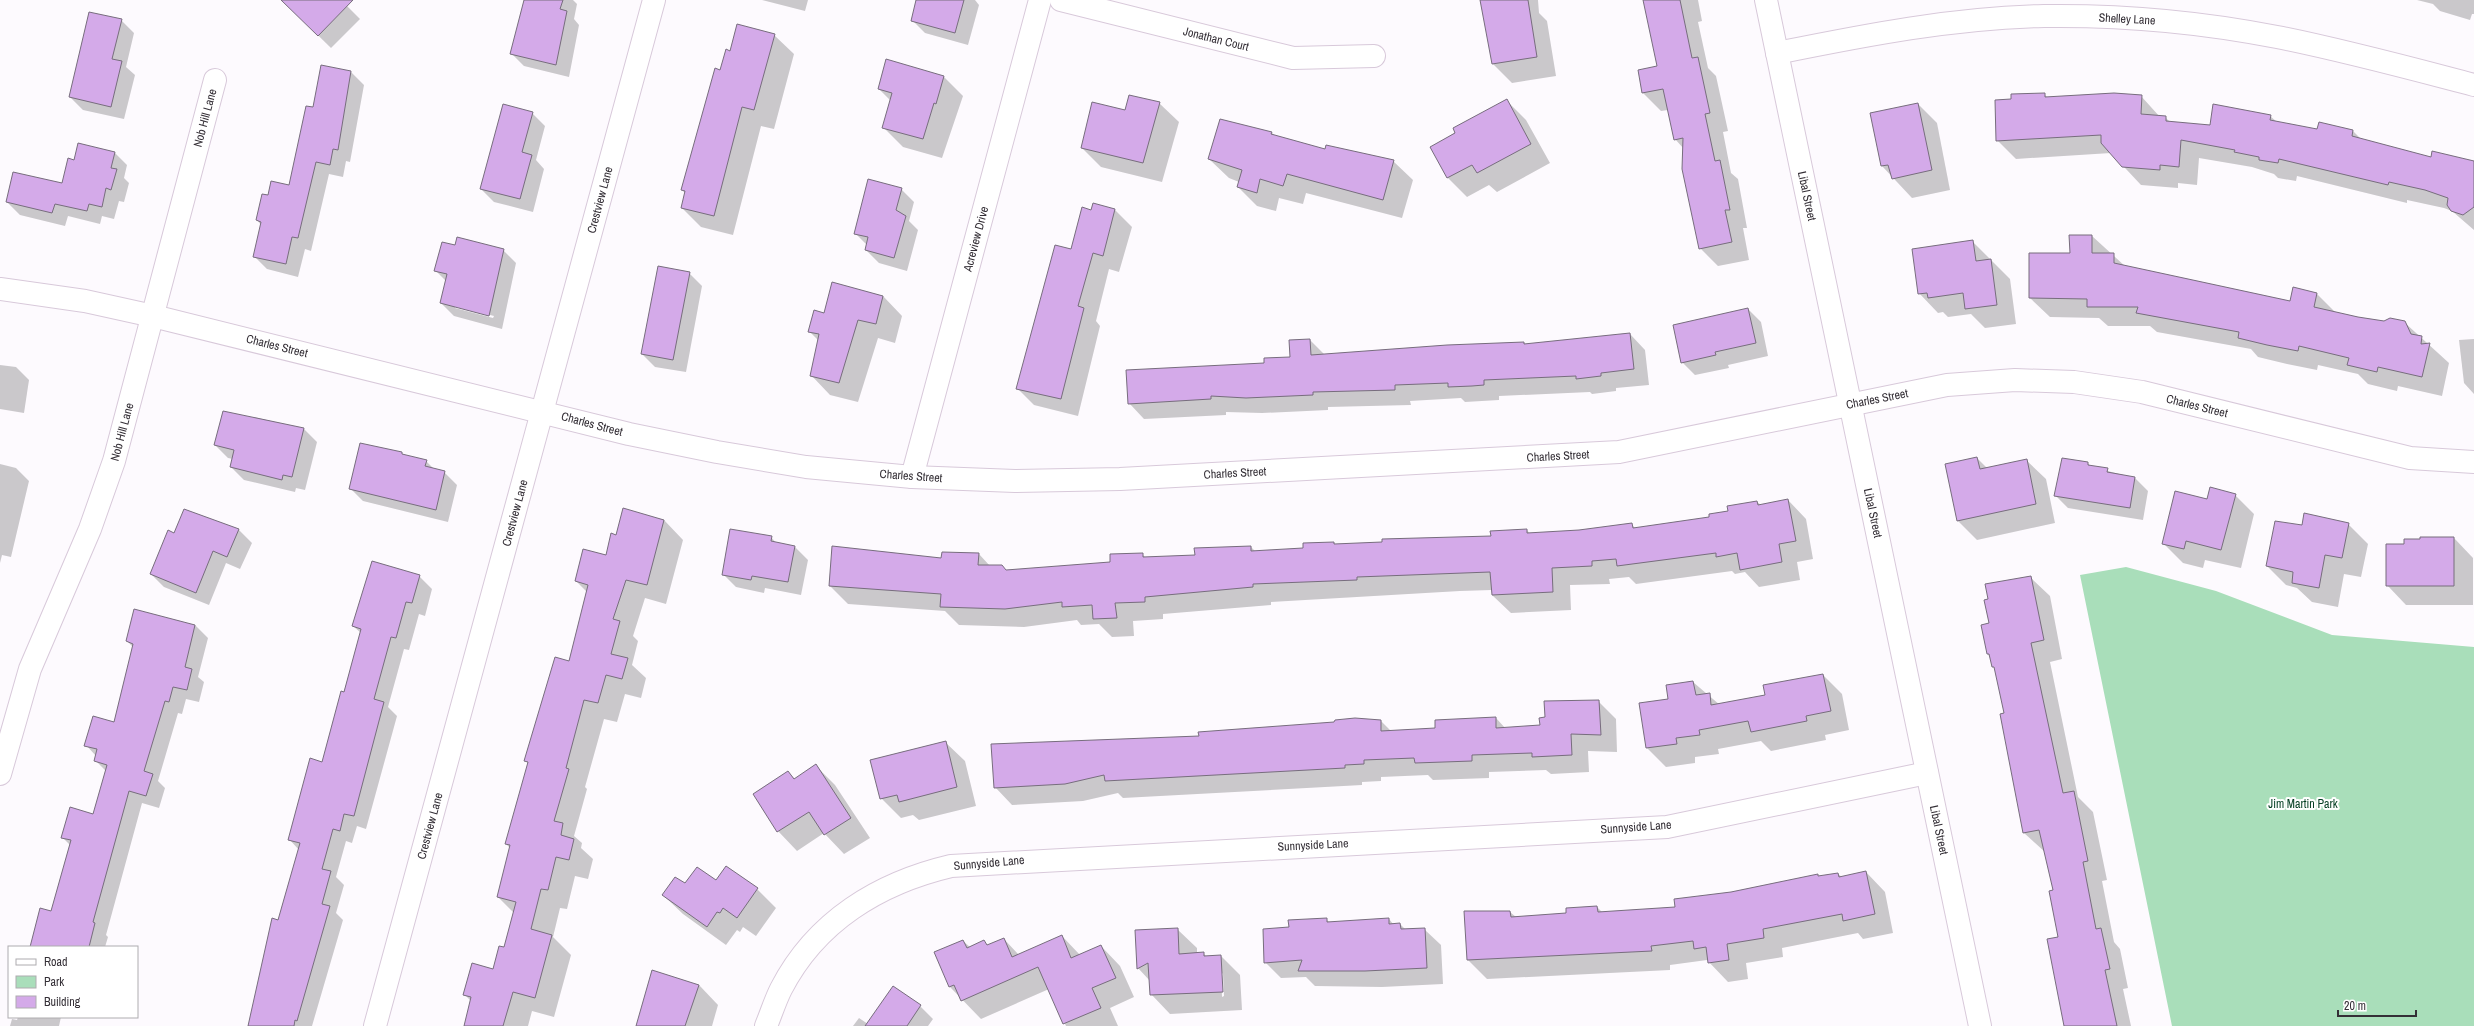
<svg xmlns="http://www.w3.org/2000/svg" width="2474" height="1026" viewBox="0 0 2474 1026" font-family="'Archivo Narrow',sans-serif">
  <rect width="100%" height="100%" fill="#fdfafe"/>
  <path fill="#a9deba" d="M2126,567l90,24 116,44 142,12v379h-302l-92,-451z"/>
  <g fill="#0003" fill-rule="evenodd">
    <path d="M282,0h59l19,19 -29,29z"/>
    <path d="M525,0h48l4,4 -3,15 5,6 -10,52 -45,-11 -13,-13z"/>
    <path d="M762,0h46l-3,11z"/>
    <path d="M917,0h58l4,5 -11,40 -43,-12 -13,-13z"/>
    <path d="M1488,0h50l1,13 8,8 9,55 -44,7 -19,-19z"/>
    <path d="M1644,0h54l4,21 -4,1 10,46 8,8 12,55 -5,1 8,41 7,6 9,49h-4l6,32 -31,6 -18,-18 -16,-99 -9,-10 -7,-29 -7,1 -18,-18 -4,-22 19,-4z"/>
    <path d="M2417,0h57v14h-2l-2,6 -30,-9 -7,-7z"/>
    <path d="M121,20l13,13 -8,34 9,8 -11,44 -41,-9 -13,-13z"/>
    <path d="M774,35l20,19 -20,75 -13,-3 -28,109 -32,-8 -19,-19 4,-14 -4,-4 39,-119z"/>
    <path d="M351,72l13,13 -14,77 -4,-1 -3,16 -14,-3 -18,77 -6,-2 -7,28 -31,-8 -13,-13 7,-31 -4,-5 11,-24 22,-10 24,-78z"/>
    <path d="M944,77l19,19 -21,62 -39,-11 -19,-19 7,-27 -12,-12z"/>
    <path d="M2044,94l4,4 93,-2 19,21h5l6,6 40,3 59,-10 7,6 41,8 35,1 9,9 70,18 42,7v65l-22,-19 -8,-3 -37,-8v3l-110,-27 -1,5 -18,-3 -4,-4 -22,-7 -53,-9 -2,27 -19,-2v5l-37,-3 -30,-32 -95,6 -19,-19 15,-40z"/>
    <path d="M1506,100l20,20 24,43 -53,29 -8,-7 -22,12 -19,-19 -16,-31z"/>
    <path d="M1159,103l20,19 -17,60 -61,-15 -19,-19 44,-37z"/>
    <path d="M1918,104l19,19 13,67 -38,8 -30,-32z"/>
    <path d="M532,113l13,13 -9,34 8,9 -11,43 -39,-10 -13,-13z"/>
    <path d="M1220,120l52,13 4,4 50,13 67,11 20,19 -11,38 -96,-25 -3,11 -24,-6 -3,13 -19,-5 -19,-19 1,-5 -10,-4 -20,-19z"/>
    <path d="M114,152l13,13 -3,13 5,5 -5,19 -5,-1 -5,18 -12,-3 -2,8 -32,-8 -3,10 -45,-11 -13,-13 56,-17 12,-24z"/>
    <path d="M901,189l13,13 -5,19 9,9 -11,41 -28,-8 -13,-13 1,-5 -12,-12z"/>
    <path d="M1115,210l17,17 -13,45 -10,-3 -13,52 4,5 -22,90 -44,-11 -17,-17 75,-177z"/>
    <path d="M2092,236l34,31 165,35 26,-8 19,19 48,9h20l45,41 -7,33 -44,-10 -1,5 -29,-7 -10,-10 -40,-9 -1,5 -30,-6 -29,-7 -7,-8 -94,-17 -7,-6h-42l-9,-8 -49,-1 -20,-19v-44h41z"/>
    <path d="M1973,242l37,37 6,45 -31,4 -14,-14 -23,3 -5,-5 -5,1 -19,-20z"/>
    <path d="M456,247l47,3 13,13 -14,66 -48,-13 -13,-13 6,-21 -12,-12zM455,306l39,10 -1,2 -38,-10z"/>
    <path d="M689,273l13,13 -16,86 -31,-5 -13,-13z"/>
    <path d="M832,283l51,13 19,20 -7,27 -17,-5 -20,64 -28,-7 -19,-20 8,-34 -10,-10 16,-17z"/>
    <path d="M1748,309l13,13 7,34 -40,9 1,3 -34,7 -13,-13z"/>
    <path d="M1630,334l15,16 4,35 -33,3v3l-24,3 -2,-2 -91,4v4l-34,2 -4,-4 -51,3 1,4 -83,2v3l-66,3 -36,-1v3l-82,4 -15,-16 162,-45 19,-18 15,15 199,-12 2,2z"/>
    <path d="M2474,339v55l-10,-11 -5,-43z"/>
    <path d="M0,365l16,2 13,13 -5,33 -24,-4z"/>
    <path d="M254,417l50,12 13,13 -12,48 -9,-2 -1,4 -51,-12 -13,-13 2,-8 -5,-1 -13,-13z"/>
    <path d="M1977,458l10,10 39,-8 20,19 9,44 -78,17 -19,-19z"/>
    <path d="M426,461l9,9 9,2 13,13 -9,37 -85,-21 -13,-13z"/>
    <path d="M2087,463l5,4 43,11 13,13 -5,29 -75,-12 -13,-13z"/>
    <path d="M0,464l16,4 13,13 -18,76 -9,-2 -2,8z"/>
    <path d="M2235,495l19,19 -13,54 -36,-8 -2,8 -20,-5 -20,-20 44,-43z"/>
    <path d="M1788,500l18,19 7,40 -16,3 3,18 -41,7 -14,-15 -10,2 -3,-3 -96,13 -7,-7 -20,2 1,5 -40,1 1,25 -60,3 -19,-18v-5l-32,1 -189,11v3l-108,9v5l-30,2 1,15 -22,1 -13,-13 -18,1 -4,-5 -53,7 -65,-2 -14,-14 -97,-7 -18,-18 112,-27 37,-5 11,12 16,5 106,-8 30,-9 4,4 50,-2 55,-9 5,5 48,-3 30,-6 2,2 156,-8 35,-7 3,4 49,-3 52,-7 5,5 74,-11 47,-16 4,3z"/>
    <path d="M624,510l40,10 19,20 -17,64 -21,-6 -12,38 5,5 -6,24 14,13 -5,20 -16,-4 -8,28 -13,-3 -19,68 2,2 -13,47 8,7 -1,5 12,11 -5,20 -13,-3 -8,33 -7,-1 -7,29 18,18 -17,62 -22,-6 -4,15h-63l6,-25 -7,-7 29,-24 11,-21 10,-36 -16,-16 12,-49 -4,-4 23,-80 -3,-3 44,-99 17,-70 -11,-11 31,-25 10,-20z"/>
    <path d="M2348,524l20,20 -7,33 -17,-3 -6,33 -26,-5 -15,-14 -11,-3 -19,-19 35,-39z"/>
    <path d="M239,530l13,13 -12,26 -14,-6 -17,42 -45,-18 -13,-13z"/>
    <path d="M771,537l6,7 18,3 13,13 -7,35 -36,-7 -1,5 -28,-6 -13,-13z"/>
    <path d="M2454,538l19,20v47h-67l-19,-20 18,-40z"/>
    <path d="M419,576l13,13 -7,27 -6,-2 -10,36 -5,-1 -16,58 9,9 -31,113 -9,-3 -5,17 -6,-2 -10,36 8,8 -8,28 7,7 -31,106h-63l50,-176 -10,-11 34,-76 38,-130 -8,-7z"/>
    <path d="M2030,577l20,19 12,63 -12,3 28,135 15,15 14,68 -5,1 12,61 6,7 8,39 -5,1 8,37h-66l-11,-135 -9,-39 -21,-19 -23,-119 4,-1 -9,-44 -8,-15 2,-30z"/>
    <path d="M195,625l13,13 -10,39 6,5 -5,20 -13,-3 -4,15 -4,-1 -20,68 7,7 -6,20 -17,-5 -36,132 2,2 -3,10h-74l21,-35 18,-67 -8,-8 32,-22 12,-44 -11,-11 1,-4 -10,-11 28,-22 19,-76 -6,-6z"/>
    <path d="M1823,675l19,19 7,36 -24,5 1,5 -55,11 -10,-10 -43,8 1,5 -24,3v6l-29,4 -19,-19 22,-49 24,-17 27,23 46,-9z"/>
    <path d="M1598,701l18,18 1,33 -29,-1 1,21 -38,2 -5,-4 -57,2v6l-56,2 -5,-5 -47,2v4l-19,1v3l-239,13 -5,-5 -35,8 -71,4 -17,-18 205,-50 180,-17 11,11 45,-2 60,-11 10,11 35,-3z"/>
    <path d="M945,742l20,19 11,45 -57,14 -6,-5 -12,3 -20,-20z"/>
    <path d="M816,766l19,19 35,53 -26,16 -20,-21 -27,18 -19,-20 10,-59 7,7z"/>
    <path d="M1866,872l19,20 8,41 -30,6 -5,-6 -76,15 1,9 -37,6 2,16 -20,3 -21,-22 -37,5v5l-183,9 -19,-19 -3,-48h45l6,5 51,-3 30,-7 6,6 73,-5 55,-15 86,-18 2,2 19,-3 4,3z"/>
    <path d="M716,882l41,7 19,19 -20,28 -13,-9 -3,5 -3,-2 -11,15 -43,-31 -20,-19 23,-10z"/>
    <path d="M1326,919l4,4 59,-4 5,6 6,-1 6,6 18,-1 17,16 2,39 -61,3 -67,-1 -9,-9 -25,1 -16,-16 25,-34z"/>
    <path d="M1177,929l20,19v6l6,-1 3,3h15l19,19 2,35 -72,4 -19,-20 -1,-13 -12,-13zM1221,972l2,2 1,22 -2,1z"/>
    <path d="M1062,936l18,19 21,-9 19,20 14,31 -24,11 8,18h-52l-17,-37 -68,30 -31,-32 13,-46 7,6 14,-6 4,5 16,-7 15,16z"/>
    <path d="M699,985l19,20 -6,21h-75z"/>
    <path d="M920,1006l13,13 -5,7h-75l6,-8 9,6z"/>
    <path d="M18,1017h43l-2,9h-49l2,-7 5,1z"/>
  </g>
  <g fill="#d4aae9" stroke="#776d7d">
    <path d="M281,0h72l-35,36z"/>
    <path d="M524,0h39l-3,9 7,2 -11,54 -46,-11z"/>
    <path d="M916,0h48l-9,33 -44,-12z"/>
    <path d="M1480,0h48l9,57 -45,7z"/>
    <path d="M1643,0h37l12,58 6,-1 12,56 -5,1 10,47 5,-1 10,50h-5l7,32 -33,7 -17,-80 1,-31 -9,2 -11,-51 -21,4 -4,-23 19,-4z"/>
    <path d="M89,12l33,7 -10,40 10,2 -11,46 -42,-10z"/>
    <path d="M737,24l38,10 -21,76 -12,-3 -28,109 -33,-8 4,-17 -4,-1 34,-122 5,2 6,-21 4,2z"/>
    <path d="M886,59l58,17 -8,28 -2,-1 -11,36 -41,-11 10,-35 -14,-4z"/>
    <path d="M321,65l30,6 -13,79 -5,-1 -3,16 -14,-3 -18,76 -6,-1 -6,27 -33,-7 8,-35 -5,-2 6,-26 6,1 3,-14 18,4 17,-79 7,1z"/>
    <path d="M2045,93v4l69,-4 28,2 -1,19 25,2v5l44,4 3,-21 58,11 -1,5 47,9 2,-7 34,8 -1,6 79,21 1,-6 42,10v46l-11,8 -12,-4 -4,-6 1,-7 -23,-8 -36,-8 -1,3 -109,-26 -1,4 -19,-3v-3l-25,-5 1,-2 -54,-10 -2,27 -19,-2v5l-38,-3 -21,-24v-8l-105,6 -1,-41 16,-1v-5z"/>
    <path d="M1129,95l31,7 -17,61 -62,-15 11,-46 33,8z"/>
    <path d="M1507,99l24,45 -54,29 -5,-8 -25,13 -17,-31 25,-14 -2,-5z"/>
    <path d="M1918,103l14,67 -40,9 -4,-14 -7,1 -11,-53z"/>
    <path d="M503,104l30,8 -11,40 10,3 -12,44 -40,-10z"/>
    <path d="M1220,119l52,13 -1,2 54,15 1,-4 68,15 -11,40 -96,-26 -4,12 -23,-7 -3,14 -20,-6 5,-17 -34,-11z"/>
    <path d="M78,143l37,9 -4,16 6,1 -6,21 -5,-2 -4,19 -13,-3 -2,7 -32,-7 -3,9 -46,-11 7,-30 49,11 6,-25 6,2z"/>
    <path d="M868,179l34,9 -6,22 10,6 -12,42 -29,-8 3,-13 -14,-3z"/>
    <path d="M1093,203l22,6 -12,47 -10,-3 -15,53 6,2 -23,91 -45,-10 39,-144 16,4 11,-42 9,3z"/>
    <path d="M2069,235h23v18h22v10l176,38 3,-14 24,6 -3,14 44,10 26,4 6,-3 15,3 6,13 11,2 -1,8 9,-1 -8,34 -44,-10 -1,5 -30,-7 2,-7 -50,-12 -1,5 -31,-6 -29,-7 1,-6 -103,-19 2,-6h-51v-8l-58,-1v-45h41z"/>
    <path d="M457,237l47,12 -15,67 -49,-13 7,-29 -13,-3 8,-29 13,3z"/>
    <path d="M1973,240l3,21 15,-2 6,46 -32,4 -2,-16 -35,5 -1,-5 -9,1 -6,-45z"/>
    <path d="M658,266l32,6 -17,88 -32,-6z"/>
    <path d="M832,282l51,14 -7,28 -18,-4 -19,63 -29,-7 9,-42 -11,-2 6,-22 10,3z"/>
    <path d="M1748,308l8,35 -41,9 1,3 -35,8 -8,-38z"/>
    <path d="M1630,333l4,36 -33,4v3l-25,3v-3l-92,4v5l-12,1 -24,1v-4l-53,2v5l-82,2v3l-67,3 -35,-2v3l-83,5 -2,-34 138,-7v-5l26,-1 -1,-17 21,-1 1,16 136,-10 77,-3v2z"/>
    <path d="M223,411l81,17 -12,49 -9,-2 -1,5 -52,-13 4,-17 -20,-5z"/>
    <path d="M360,443l42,9v2l25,6 -2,6 20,5 -9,39 -87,-21z"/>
    <path d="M1977,457l3,12 47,-10 9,45 -79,17 -12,-57z"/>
    <path d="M2062,458l26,4v3l20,3 -1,4 28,5 -5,31 -76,-12z"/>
    <path d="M2210,487l26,7 -15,56 -35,-9 -2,8 -22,-5 13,-53 32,8z"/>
    <path d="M1788,499l8,42 -17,3 3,18 -42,8 -3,-17 -21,4v-4l-99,13 -1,-7 -24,2v5l-40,2 1,24 -61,3 -2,-23 -133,5v3l-104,4v3l-108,10v5l-30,1 2,15 -24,1 -1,-14 -30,2v-5l-57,7 -65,-2 1,-13 -112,-8 3,-40 109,12 1,-6 37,1 -1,12h24l4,5 104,-8v-8l33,-1v4l52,-2 -1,-7 57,-2v5l52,-3v-5l31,-1v2l48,-2v-3l109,-3 -1,-5 37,-2v4l52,-3 53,-7 1,5 76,-11v-3l19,-3 -1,-5 30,-5 1,4z"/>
    <path d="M623,508l41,12 -17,65 -21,-5 -13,39 7,2 -9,33 17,4 -6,21 -16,-4 -8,28 -14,-3 -18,68 3,1 -15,52 9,2 -2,12 13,4 -5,21 -13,-3 -8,33 -7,-1 -10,40 21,6 -17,63 -22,-6 -10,34h-39l7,-29 -8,-2 9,-32 21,6 6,-23 5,1 12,-45 -19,-5 13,-52 -5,-1 23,-82 -4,-1 31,-104 14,4 19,-76 -13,-4 8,-32 23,6 5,-22 5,2z"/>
    <path d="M184,509l55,20 -12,28 -14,-6 -17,42 -46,-19 18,-44 6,3z"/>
    <path d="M2304,513l45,10 -7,35 -17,-3 -6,33 -27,-5 1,-11 -27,-6 9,-45 27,4z"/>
    <path d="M730,529l42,7 -1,5 24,5 -7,36 -36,-6 -1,4 -29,-5z"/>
    <path d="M2420,537h34v49h-68v-42h18v-5h16z"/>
    <path d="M372,561l48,14 -8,28 -6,-1 -10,36 -5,-1 -17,62 10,3 -30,114 -10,-2 -4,17 -7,-2 -11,40 9,2 -9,33 8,2 -33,115 -2,-1 -1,6h-46l24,-108 6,2 22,-77 -12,-3 22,-82 12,4 19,-71 3,1 17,-63 -9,-3z"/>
    <path d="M2031,576l13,64 -13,3 32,150 11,-2 14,70 -5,1 13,67 5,-1 9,41 -5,1 12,56h-53l-17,-87 11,-2 -9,-46 4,-1 -14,-60 -16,3 -23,-119 4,-1 -10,-46h-2l-3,-13h-2l-6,-29 8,-2 -5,-23 4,-1 -3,-15z"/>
    <path d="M134,609l61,16 -10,42 7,2 -5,21 -14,-3 -4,15 -4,-1 -21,70 9,3 -7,22 -17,-5 -36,131 2,1 -6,24h-59l10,-39 11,3 20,-71 -10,-2 9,-31 23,7 14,-49 -13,-4 3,-12 -13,-3 9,-30 21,6 19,-78 -7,-3z"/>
    <path d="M1823,674l8,37 -25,5 1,5 -56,11 -3,-11 -49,9 1,5 -24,3 1,6 -31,4 -7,-45 29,-4 -2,-14 27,-4 3,14 14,-2 1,12 54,-10 -2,-10z"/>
    <path d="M1599,700l2,35 -30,-1 1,21 -40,2v-4l-60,2v6l-57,2 -1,-5 -50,2v4l-19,1v3l-240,13 -1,-6 -39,9 -71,4 -3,-44 208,-8 -1,-4 136,-10 1,-2 20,-2 26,2v11l54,-3v-8l61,-3v11l44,-3 -1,-7 6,-1 -1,-16z"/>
    <path d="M946,741l11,46 -58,15 -2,-7 -17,4 -10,-39z"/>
    <path d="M816,764l35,54 -27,17 -15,-23 -32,20 -24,-38 35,-23 6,8z"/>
    <path d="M726,866l32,22 -21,30 -14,-10 -3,5 -3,-1 -10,15 -45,-32 13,-18 10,6 12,-16 19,13z"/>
    <path d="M1866,871l9,43 -32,7 -1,-7 -79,15 1,9 -37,6 2,16 -21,3 -2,-16 -12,2 -1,-8 -42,5 1,5 -185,9 -3,-49h46l1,6 55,-4v-5l31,-2 1,6 77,-5 -1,-8 57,-7 87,-18v2l20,-3 1,4z"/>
    <path d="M1327,918v4l62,-4v6l11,-1 1,6 24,-1 2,40 -62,3h-67l4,-11 -38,3 -1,-34 26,-2 -1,-7z"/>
    <path d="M1178,928l1,26 25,-2v4l17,-1 2,37 -73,3 -2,-32 -11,6 -2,-39z"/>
    <path d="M1062,935l9,23 30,-13 15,33 -24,10 9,20 -38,16 -25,-57 -77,34 -7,-16 -5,2 -15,-35 29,-12 4,8 17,-8 3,5 17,-7 8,19z"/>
    <path d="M652,970l47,15 -14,41h-49z"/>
    <path d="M893,986l28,19 -14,21h-42z"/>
  </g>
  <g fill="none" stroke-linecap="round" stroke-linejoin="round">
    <g stroke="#d8c9da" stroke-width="24">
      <g id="minor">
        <path d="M1061,0l232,58 81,-2"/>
        <path d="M1777,53c89,-18 176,-35 267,-37 77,-1 157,6 233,21 66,13 132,31 197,48"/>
        <path d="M0,289l85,12 68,15 476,118 88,18 89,15 106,10 103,4 105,-2 499,-27 328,-67 68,-5 59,2 68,10 268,66 64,4"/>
        <path d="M912,477l128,-477"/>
        <path d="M0,774l30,-105 60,-140 24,-68 101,-381"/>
        <path d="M375,1026l279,-1026"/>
        <path d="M766,1026c5,-12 9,-25 15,-37 35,-68 98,-106 170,-123l716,-39 260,-54"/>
      </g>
    </g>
    <g stroke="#d8c9da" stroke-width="24">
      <path id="tertiary" d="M1766,0l214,1026"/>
    </g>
    <use href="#minor" stroke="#fff" stroke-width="22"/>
    <use href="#tertiary" stroke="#fff" stroke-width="22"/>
  </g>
  <g text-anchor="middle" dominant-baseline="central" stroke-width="4" stroke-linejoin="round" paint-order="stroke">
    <g font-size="12" fill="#342f36" stroke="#fff">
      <text transform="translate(2127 19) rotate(3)">Shelley Lane</text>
      <text transform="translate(1216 39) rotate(14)">Jonathan Court</text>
      <text transform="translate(205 118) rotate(-75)">Nob Hill Lane</text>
      <text transform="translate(1807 196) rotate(78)">Libal Street</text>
      <text transform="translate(600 200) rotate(-75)">Crestview Lane</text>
      <text transform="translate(976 239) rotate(-75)">Acreview Drive</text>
      <text transform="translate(277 346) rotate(14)">Charles Street</text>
      <text transform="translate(1877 399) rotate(-11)">Charles Street</text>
      <text transform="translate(2197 406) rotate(14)">Charles Street</text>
      <text transform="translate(592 424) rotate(15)">Charles Street</text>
      <text transform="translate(122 432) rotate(-75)">Nob Hill Lane</text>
      <text transform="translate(1558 456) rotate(-3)">Charles Street</text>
      <text transform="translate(1235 473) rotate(-3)">Charles Street</text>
      <text transform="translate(911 476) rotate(4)">Charles Street</text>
      <text transform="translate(515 513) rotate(-75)">Crestview Lane</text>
      <text transform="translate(1873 513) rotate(78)">Libal Street</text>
      <text transform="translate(430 826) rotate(-75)">Crestview Lane</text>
      <text transform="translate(1636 827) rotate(-4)">Sunnyside Lane</text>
      <text transform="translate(1939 830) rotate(78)">Libal Street</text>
      <text transform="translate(1313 845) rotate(-3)">Sunnyside Lane</text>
      <text transform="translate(989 863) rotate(-5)">Sunnyside Lane</text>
    </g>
    <g font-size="12" fill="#023d20" stroke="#fff">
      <text x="2303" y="804">Jim Martin Park</text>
    </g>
  </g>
  <rect x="8" y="946" width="130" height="72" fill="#ffffff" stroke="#aeacaf"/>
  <rect x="16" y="959" width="20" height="6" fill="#ffffff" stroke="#aeacaf"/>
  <text x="44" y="966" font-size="12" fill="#342f36">Road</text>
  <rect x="16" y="976" width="20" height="12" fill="#a9deba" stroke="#aeacaf"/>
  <text x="44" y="986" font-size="12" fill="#342f36">Park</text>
  <rect x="16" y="996" width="20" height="12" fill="#d4aae9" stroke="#aeacaf"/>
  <text x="44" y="1006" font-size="12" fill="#342f36">Building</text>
  <path d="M2338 1010v6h78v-6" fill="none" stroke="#342f36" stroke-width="2"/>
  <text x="2344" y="1010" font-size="12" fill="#342f36" stroke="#ffffff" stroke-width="3" paint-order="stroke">20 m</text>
</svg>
